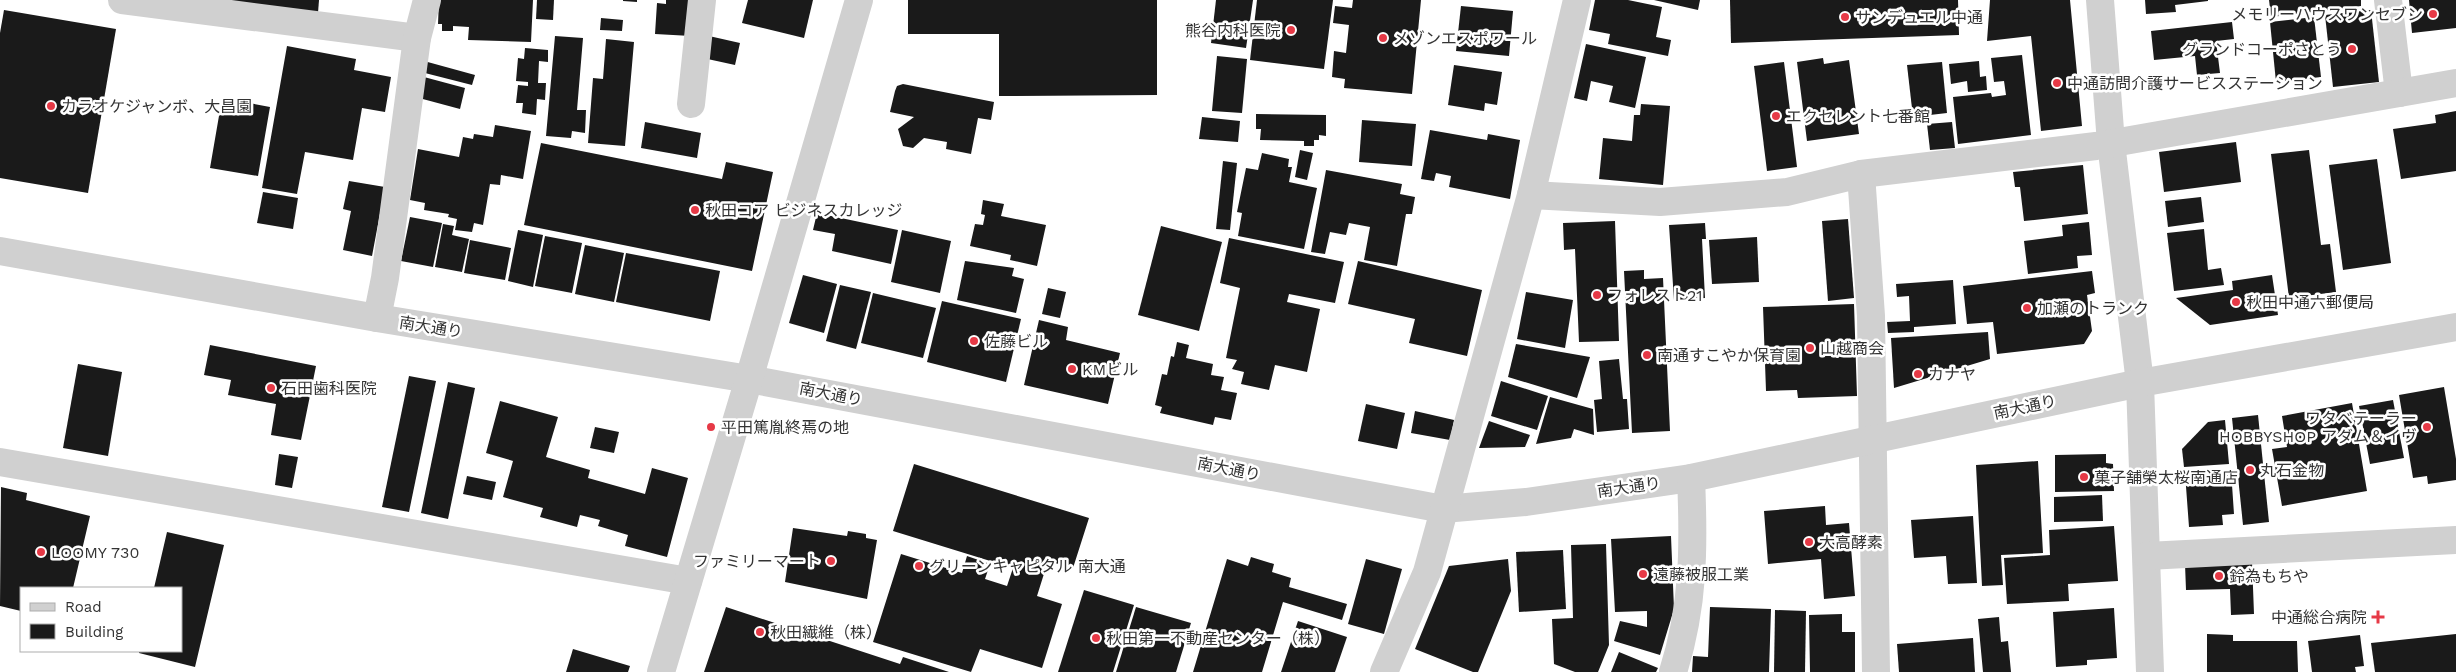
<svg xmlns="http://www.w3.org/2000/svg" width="2456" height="672" viewBox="0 0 2456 672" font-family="'Work Sans','Noto Sans JP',sans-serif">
  <rect width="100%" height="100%" fill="#fff"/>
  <g fill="#1a1a1a">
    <path d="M221,0h98l-1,13z"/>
    <path d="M439,0h94l-2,42 -63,-2 1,-13 -16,-1v5h-11v-7h-4z"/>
    <path d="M537,0h17l-1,20 -17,-1z"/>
    <path d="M623,0h14v2l-14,-1z"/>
    <path d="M666,0h26l-1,36 -36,-2 2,-31 9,1z"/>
    <path d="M748,0h65l-9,38 -62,-15z"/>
    <path d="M908,0h249v95l-158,1v-62h-91z"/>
    <path d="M1216,0h37l-7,48 -35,-5z"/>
    <path d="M1257,0h76l-9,69 -74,-9z"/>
    <path d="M1353,0h68l-9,94 -68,-6 1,-9 -13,-2 2,-26 12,2 3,-28 -16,-2 2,-17 17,2z"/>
    <path d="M1595,0h33l34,7 -6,30 15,3 -3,16 -60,-12 2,-10 -21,-4z"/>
    <path d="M1654,0h46l-2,10z"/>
    <path d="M1730,0h228l1,35 -228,8z"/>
    <path d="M1990,0h80l12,126 -41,5 -10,-95 -44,5z"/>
    <path d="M2145,0h63v1l-33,4 1,7 -30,2z"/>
    <path d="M2269,0h92v6l-90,11z"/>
    <path d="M2409,0h47v28l-44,5z"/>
    <path d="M1461,6l52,5 -4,45 -53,-5z"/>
    <path d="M4,10l112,19 -28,164 -88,-15v-145z"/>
    <path d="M2371,10l8,72 -46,5 -8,-72z"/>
    <path d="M2314,17l7,60 -45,5 -6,-60z"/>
    <path d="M601,18l22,2 -1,11 -22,-1z"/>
    <path d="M2232,22l2,17 -18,2 4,32 -23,2 -2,-19 -41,4 -3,-29z"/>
    <path d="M555,36l28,2 -6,72h9l-1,23 -13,-2 -1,7 -25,-2z"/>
    <path d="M709,36l31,7 -5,22 -32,-7z"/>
    <path d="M606,39l28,3 -9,104 -37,-3 5,-65 10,1z"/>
    <path d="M1586,44l60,13 -11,51 -26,-6 4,-16 -22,-5 -4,20 -13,-3z"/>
    <path d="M287,46l69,13 -2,11 37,7 -6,35 -23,-4 -9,52 -48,-8 -8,42 -35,-6z"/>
    <path d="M525,48l23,2v12l-9,-1 -1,22h8l-1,17 -8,-1 -1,16 -14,-2 1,-10h-7l2,-18 10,1v-4l-12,-1 2,-23 6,1z"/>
    <path d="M2022,55l9,80 -73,9 -5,-47 38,-4 1,4 14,-2 -2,-14 -10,1 -3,-24z"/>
    <path d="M1217,56l30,3 -5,54 -30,-2z"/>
    <path d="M1823,58l1,6 25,-4 10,74 -52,7 -10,-79z"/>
    <path d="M424,61l51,14 -3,10 -51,-13z"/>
    <path d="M1979,61l1,16 6,-1 1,14 -19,2 -1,-11 -16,3 -2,-20z"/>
    <path d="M1784,62l13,105 -30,4 -13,-105z"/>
    <path d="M1942,62l5,51 -34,4 -6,-52z"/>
    <path d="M1454,65l48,7 -5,33 -12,-2 -1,8 -36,-6z"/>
    <path d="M424,77l41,11 -5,21 -41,-11z"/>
    <path d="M903,84l91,18 -3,18 -13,-2 -7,36 -25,-5 1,-7 -23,-4 -11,10 -10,-2 -5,-17 16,-12 -24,-5 5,-21 2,-5z"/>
    <path d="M234,100l36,7 -12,69 -48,-8 10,-58 11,2z"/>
    <path d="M1641,104l29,2 -7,79 -64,-6 4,-41 29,3 2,-26h6z"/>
    <path d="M2456,111v60l-55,8 -8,-50 43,-6 -1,-8z"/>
    <path d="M1256,114l70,1v21l-7,-1v5h-5v6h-10v-5l-44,-1 1,-11h-5z"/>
    <path d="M1202,117l38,4 -2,21 -39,-3z"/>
    <path d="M1362,120l54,4 -4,42 -53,-4z"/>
    <path d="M645,122l56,11 -4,25 -56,-10z"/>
    <path d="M1952,122l3,26 -25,2 -3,-26z"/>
    <path d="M495,125l36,6 -8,48 -22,-4 -1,10 -10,-1 -7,41 -9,-2 -2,9 -17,-2 2,-11 -9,-2 1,-3 -25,-4 1,-7 -15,-3 8,-51 41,8 4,-20 10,2 1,-5 19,3z"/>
    <path d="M1430,130l57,10 1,-6 32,6 -10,59 -61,-12 2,-11 -15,-3 -2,8 -13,-2z"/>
    <path d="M2236,142l5,40 -77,10 -5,-40z"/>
    <path d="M541,143l181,36 4,-17 47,10 -21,99 -228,-46z"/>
    <path d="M1300,150l13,3 -6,27 -12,-3z"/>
    <path d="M2309,150l12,95 9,-1 6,48 -47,6 -18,-144z"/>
    <path d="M1262,153l27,6 -1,8h4l-3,15 28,6 -13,61 -66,-13 4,-23 -5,-1 9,-44 12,2z"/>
    <path d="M2377,159l14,104 -48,7 -14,-105z"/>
    <path d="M1223,161l14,2 -7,67 -14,-1z"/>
    <path d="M2083,165l5,49 -64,7 -4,-34h-5l-2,-15z"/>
    <path d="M1326,170l76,14 -2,10 15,3 -3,17h-6l-9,52 -33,-6 6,-33 -21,-4 -3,12 -16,-3 -5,22 -14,-2z"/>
    <path d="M349,181l36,6 -13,69 -29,-6 8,-39 -8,-2z"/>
    <path d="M263,192l35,6 -5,31 -36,-6z"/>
    <path d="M2201,197l3,25 -36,5 -3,-26z"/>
    <path d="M983,200l21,4 -3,12 45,9 -9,41 -27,-6 1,-5 -41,-9 5,-22 8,1 2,-10 -4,-1z"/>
    <path d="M817,213l81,17 -7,34 -59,-13 3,-17 -22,-4z"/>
    <path d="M410,217l32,6 -9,44 -32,-6z"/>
    <path d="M1848,219l6,79 -26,3 -6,-80z"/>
    <path d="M1615,221l4,120 -40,1 -4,-93 -11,1 -1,-27z"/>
    <path d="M2089,222l3,33 -15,1 1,12 -50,6 -4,-33 39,-5 -1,-11z"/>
    <path d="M1705,223l1,16h-4l3,59 -31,2 -5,-75z"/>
    <path d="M443,224l11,2 -2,9 17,4 -7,33 -27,-5z"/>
    <path d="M1161,226l61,16 -23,89 -61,-16z"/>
    <path d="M2204,229l4,41 13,-2 3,17 -50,6 -7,-58z"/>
    <path d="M518,230l25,5 -10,52 -25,-6z"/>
    <path d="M902,230l49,11 -11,52 -49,-11z"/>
    <path d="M545,236l37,7 -10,50 -37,-7z"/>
    <path d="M1757,237l2,45 -47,2 -3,-44z"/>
    <path d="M1229,238l115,24 -9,41 -46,-9 -2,8 33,7 -13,63 -32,-7 -6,25 -28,-6 3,-12 -12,-3 5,-9 -11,-2 14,-70 -20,-5z"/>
    <path d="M470,240l41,8 -6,32 -41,-7z"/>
    <path d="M585,245l39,8 -10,49 -39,-8z"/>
    <path d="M626,253l94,18 -10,50 -94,-19z"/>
    <path d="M965,261l49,7 -2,8 12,3 -8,34 -59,-13z"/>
    <path d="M1358,261l124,29 -15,66 -58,-13 6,-24 -67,-15z"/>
    <path d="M1644,270v9l19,-1 7,153 -38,2 -8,-162z"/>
    <path d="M2092,271l3,22 -8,2 5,36 -8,13 -87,10 -4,-32 -26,2 -4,-38z"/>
    <path d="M803,275l34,9 -13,49 -35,-10z"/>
    <path d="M2272,275l6,40 -68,10 -34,-27 57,-8 -1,-9z"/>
    <path d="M1953,280l3,44 -42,3v5l-26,1 -1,-11 23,-1 -1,-25 -12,1 -1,-13z"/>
    <path d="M840,285l31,7 -15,57 -30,-8z"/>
    <path d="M1048,288l18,4 -6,26 -18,-4z"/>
    <path d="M1526,292l47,8 -8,48 -48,-9z"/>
    <path d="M873,293l63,15 -13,50 -62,-15z"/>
    <path d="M942,301l79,18 -15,63 -79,-20z"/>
    <path d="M1854,304l3,92 -59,2 -1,-8 -31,1 -3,-84z"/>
    <path d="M1039,320l29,7 -2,13 54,13 -12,51 -84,-19z"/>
    <path d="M1988,332l2,27 -96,29 -3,-50z"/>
    <path d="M1177,342l12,3 -3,13 27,6 -2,11 13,2 -3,13 16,3 -6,27 -16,-3 -2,8 -53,-12 2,-6 -7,-2 7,-31 5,1 4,-19 3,1z"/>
    <path d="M1516,344l74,13 -13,41 -69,-21z"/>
    <path d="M210,345l106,21 -15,74 -30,-5 5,-31 -48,-9 3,-15 -27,-5z"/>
    <path d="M1619,359l4,40h4l2,30 -32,3 -3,-32 8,-1 -3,-38z"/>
    <path d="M78,364l44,8 -14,84 -45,-8z"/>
    <path d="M409,376l27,5 -27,131 -27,-5z"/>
    <path d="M1501,381l47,15 -11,34 -46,-14z"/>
    <path d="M448,382l27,6 -27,131 -27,-6z"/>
    <path d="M2444,387l12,72v21l-28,4 -1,-8 -14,2 -14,-83z"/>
    <path d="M1550,397l43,12 1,26 -20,-6 -3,9 -35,6z"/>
    <path d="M2393,400l11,58 -34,6 -11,-58z"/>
    <path d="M500,401l58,16 -12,40 44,13 -2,8 57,16 7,-26 36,10 -21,79 -42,-11 3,-11 -30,-9 2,-6 -20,-5 -3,12 -37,-10 3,-9 -40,-11 10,-36 -27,-8z"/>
    <path d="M2352,403l15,88 -85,15 -10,-57 15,-2 -5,-31z"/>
    <path d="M1366,404l39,9 -8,36 -39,-8z"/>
    <path d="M1415,411l39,9 -4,20 -39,-7z"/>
    <path d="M2258,415l11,107 -26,3 -11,-107z"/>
    <path d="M2225,420l4,44 -45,3 -2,-18 26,-27z"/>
    <path d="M1489,421l41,14 -5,12 -46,1z"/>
    <path d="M595,427l24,5 -5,21 -24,-5z"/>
    <path d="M279,454l19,3 -6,31 -17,-3z"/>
    <path d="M2106,454v9l7,1 1,27 -59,1v-37z"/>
    <path d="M2038,461l5,92 -42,2 2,30 -21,1 -6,-121z"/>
    <path d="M914,464l175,54 -16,50 -25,-7 -11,35 25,8 -20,64 -62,-19 -9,23 -98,-30 28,-88 61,19 5,-17 23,8 -5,15 22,7 6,-18 -120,-37z"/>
    <path d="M2231,470l3,44 -12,1 1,10 -34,2 -4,-54z"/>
    <path d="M467,476l29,6 -4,18 -29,-6z"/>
    <path d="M1,487l26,6 -1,7 64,16 -17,72h-52v23l-21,-5z"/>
    <path d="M2102,495l1,26 -49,1v-25z"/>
    <path d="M1825,506l1,19 23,-2 6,73 -31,3 -3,-40 -53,5 -4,-53z"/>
    <path d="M1973,516l4,67 -29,1 -2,-28 -32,2 -3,-38z"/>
    <path d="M2114,526l4,55 -50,3 1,17 -62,3 -3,-46 46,-3 -1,-25z"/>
    <path d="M793,528l54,8 1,-5 18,3v4l11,2 -10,59 -82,-17z"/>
    <path d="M167,532l57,13 -29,122 -56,-14v-2h42v-63h-27z"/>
    <path d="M1671,536l3,73 -14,46 -46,-14 6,-20 27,6v-16l-32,1 -4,-73z"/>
    <path d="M1606,544l3,101 -11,27h-23l-21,-8 -2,-45 21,-1 -2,-73z"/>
    <path d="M1563,550l3,59 -47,3 -3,-60z"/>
    <path d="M1251,557l23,7 -2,8 19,6 -2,9 58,17 -5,16 -59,-18 -21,70h-69l34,-113 21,7z"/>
    <path d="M1366,559l36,10 -18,65 -36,-10z"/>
    <path d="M1508,559l3,32 -33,81h-5l-58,-23 34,-83z"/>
    <path d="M2252,561l2,53 -23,1 -1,-26 -44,1 -1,-26z"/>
    <path d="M1084,590l50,15 -21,67h-55z"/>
    <path d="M726,607l174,57 3,-7 46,15h-245z"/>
    <path d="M1136,607l55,16 -15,49h-60z"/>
    <path d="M1710,607l61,2 -2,63h-77l1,-16 15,1z"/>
    <path d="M2114,608l3,50 -30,2v5l-31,2 -3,-55z"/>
    <path d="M1775,610l31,1 -1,61h-31z"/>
    <path d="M1842,614v18h13v40h-45l-1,-57z"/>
    <path d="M1999,617l2,25 7,-1 3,31h-28l-5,-53z"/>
    <path d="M1298,621l49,16 -12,35h-54z"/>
    <path d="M2207,634l26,1v6h64l1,31h-91z"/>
    <path d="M2456,634v38h-81l-4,-29z"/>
    <path d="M2360,635l4,31 -9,1 1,5h-44l-4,-31z"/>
    <path d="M1973,638l2,34h-76l-2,-28z"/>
    <path d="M573,649l57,17 -2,6h-62z"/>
    <path d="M1619,652l39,16 -2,4h-45z"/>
  </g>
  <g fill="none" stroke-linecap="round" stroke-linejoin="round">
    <g stroke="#d0d0d0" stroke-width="28">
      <path d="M122,0l295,38"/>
      <path d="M2100,0l11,143 29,240 10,289"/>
      <path d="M2388,0l11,93"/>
      <path d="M691,104l11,-104"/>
      <path d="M1861,174l10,142 5,356"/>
      <path d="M1531,195l129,7 127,-10 74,-18 235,-28 360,-63"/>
      <path d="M0,251l377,67 372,61 694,130 83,-7 165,-24 449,-95 316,-56"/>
      <path d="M377,318l8,-40 32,-240 10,-38"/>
      <path d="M0,462l688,119"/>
      <path d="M2147,556l309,-16"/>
      <path d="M661,672l88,-293 110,-379"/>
      <path d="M1384,672l43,-100 104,-377 46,-195"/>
      <path d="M1673,672c21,-66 21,-126 18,-194"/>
    </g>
  </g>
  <g fill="#e63946" stroke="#fff" stroke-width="2">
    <circle cx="2433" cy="14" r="5"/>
    <circle cx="1845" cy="17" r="5"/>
    <circle cx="1291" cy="30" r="5"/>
    <circle cx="1383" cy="38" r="5"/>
    <circle cx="2352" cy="49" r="5"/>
    <circle cx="2057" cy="83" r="5"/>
    <circle cx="51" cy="106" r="5"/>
    <circle cx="1776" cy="116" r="5"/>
    <circle cx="695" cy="210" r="5"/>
    <circle cx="1597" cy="295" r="5"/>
    <circle cx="2236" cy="302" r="5"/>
    <circle cx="2027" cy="308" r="5"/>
    <circle cx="974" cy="341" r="5"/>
    <circle cx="1810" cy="348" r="5"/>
    <circle cx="1647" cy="355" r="5"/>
    <circle cx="1072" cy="369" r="5"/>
    <circle cx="1918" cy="374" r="5"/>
    <circle cx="271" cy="388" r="5"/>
    <circle cx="711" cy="427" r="5"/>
    <circle cx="2427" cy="427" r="5"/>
    <circle cx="2250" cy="470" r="5"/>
    <circle cx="2084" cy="477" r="5"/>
    <circle cx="1809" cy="542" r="5"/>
    <circle cx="41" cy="552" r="5"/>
    <circle cx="831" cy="561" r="5"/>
    <circle cx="919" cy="566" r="5"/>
    <circle cx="1643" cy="574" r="5"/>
    <circle cx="2219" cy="576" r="5"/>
    <path d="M2375.5 609.5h5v5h5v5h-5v5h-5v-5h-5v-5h5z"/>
    <circle cx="760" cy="632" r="5"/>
    <circle cx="1096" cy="638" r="5"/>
  </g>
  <g text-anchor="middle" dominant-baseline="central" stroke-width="5" stroke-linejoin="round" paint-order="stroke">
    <g font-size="16" fill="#333" stroke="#fff" text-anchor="start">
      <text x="2423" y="14" text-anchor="end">メモリーハウスワンセブン</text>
      <text x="1855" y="17">サンデュエル中通</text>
      <text x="1281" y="30" text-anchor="end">熊谷内科医院</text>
      <text x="1393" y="38">メゾンエスポワール</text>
      <text x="2342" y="49" text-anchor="end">グランドコーポさとう</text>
      <text x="2067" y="83">中通訪問介護サービスステーション</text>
      <text x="61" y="106">カラオケジャンボ、大昌園</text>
      <text x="1786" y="116">エクセレント七番館</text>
      <text x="705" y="210">秋田コア ビジネスカレッジ</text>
      <text x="1607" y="295">フォレスト21</text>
      <text x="2246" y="302">秋田中通六郵便局</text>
      <text x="2037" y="308">加瀬のトランク</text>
      <text x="984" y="341">佐藤ビル</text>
      <text x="1820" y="348">山越商会</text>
      <text x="1657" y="355">南通すこやか保育園</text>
      <text x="1082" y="369">KMビル</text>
      <text x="1928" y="374">カナヤ</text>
      <text x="281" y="388">石田歯科医院</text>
      <text x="2417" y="418" text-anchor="end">ワタベテーラー<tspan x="2417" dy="18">HOBBYSHOP アダム＆イヴ</tspan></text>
      <text x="721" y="427">平田篤胤終焉の地</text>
      <text x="2260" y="470">丸石金物</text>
      <text x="2094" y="477">菓子舗榮太桜南通店</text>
      <text x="1819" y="542">大高酵素</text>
      <text x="51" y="552">LOOMY 730</text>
      <text x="821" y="561" text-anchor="end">ファミリーマート</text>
      <text x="929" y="566">グリーンキャピタル 南大通</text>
      <text x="1653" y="574">遠藤被服工業</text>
      <text x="2229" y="576">鈴為もちや</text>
      <text x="2367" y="617" text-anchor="end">中通総合病院</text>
      <text x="770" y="632">秋田繊維（株）</text>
      <text x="1106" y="638">秋田第一不動産センター（株）</text>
    </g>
    <g font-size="16" fill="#333" stroke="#fff">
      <text transform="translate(431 327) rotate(9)">南大通り</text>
      <text transform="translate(831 394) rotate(11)">南大通り</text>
      <text transform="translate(2025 407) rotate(-12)">南大通り</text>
      <text transform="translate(1229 469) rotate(11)">南大通り</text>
      <text transform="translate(1629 487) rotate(-8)">南大通り</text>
    </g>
  </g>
  <rect x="20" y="587" width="162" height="65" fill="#ffffff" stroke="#adadad"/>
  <rect x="30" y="603" width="25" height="8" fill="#d0d0d0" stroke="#adadad"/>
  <text x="65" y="612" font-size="15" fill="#333333">Road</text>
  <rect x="30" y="624" width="25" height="15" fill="#1a1a1a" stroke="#adadad"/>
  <text x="65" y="637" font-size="15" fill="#333333">Building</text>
</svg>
